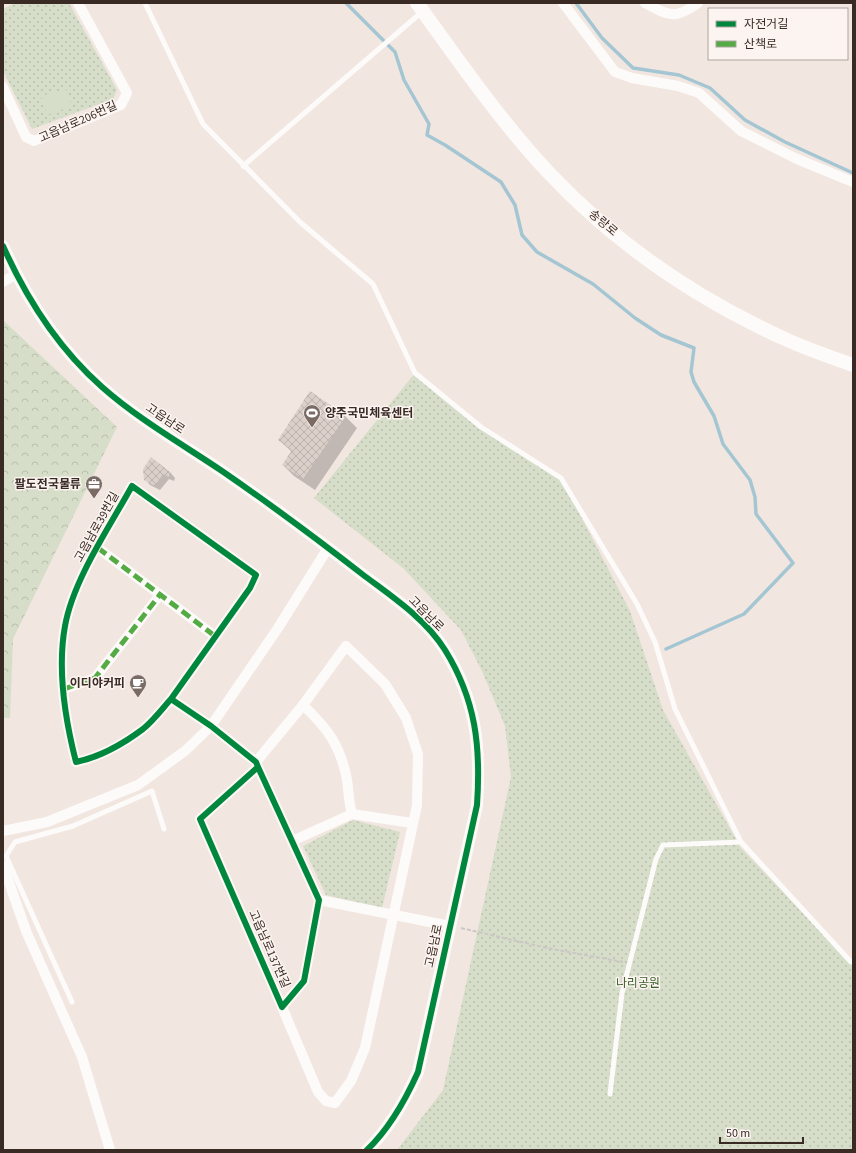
<svg xmlns="http://www.w3.org/2000/svg" width="856" height="1153" viewBox="0 0 856 1153" font-family="'Source Sans 3','Noto Sans KR',sans-serif">
  <defs>
    <pattern id="grass-dots" width="8" height="8" patternUnits="userSpaceOnUse"><rect width="8" height="8" fill="#d6dec9"/><path d="M2 2h.1M6 6h.1" fill="none" stroke="#b8bfac" stroke-width="1.8" stroke-linecap="round"/></pattern>
    <pattern id="forest-crowns" width="20" height="18" patternUnits="userSpaceOnUse"><rect width="20" height="18" fill="#d6dec9"/><path d="M2 6a3 3 0 1 1 6 0M12 15a3 3 0 1 1 6 0" fill="none" stroke="#b8bfac"/></pattern>
    <pattern id="building-cross-hatch" width="8" height="8" patternUnits="userSpaceOnUse"><rect width="8" height="8" fill="#dbcfc9"/><path d="M0 0l8 8M0 8l8-8" fill="none" stroke="#bdb2ac"/></pattern>
  </defs>
  <rect width="100%" height="100%" fill="#f2e6e0"/>
  <g fill="url(#grass-dots)">
    <path d="M15,3h54l48,87 -4,9 -81,30 -29,-58v-62z"/>
    <path d="M415,373l66,54 80,51 69,133 33,99 78,138 112,117v185h-456l46,-60 68,-313 -6,-51 -23,-55 -21,-41 -58,-62 -89,-70z"/>
    <path d="M353,820l47,12 -18,76 -56,-13 -23,-49z"/>
  </g>
  <path fill="url(#forest-crowns)" d="M3,320l114,107 -104,212 -3,79h-7z"/>
  <path fill="#d6dec9" d="M66,89l6,17 -25,9 -6,-19z"/>
  <g fill="#0003">
    <path d="M311,393l35,24 11,11 -42,62 -21,-14 -11,-11 9,-13 -13,-12z"/>
    <path d="M144,470l26,2 5,6 -1,3 -5,-2 -9,11 -10,-5 -5,-6z"/>
  </g>
  <g fill="none" stroke-linecap="round" stroke-linejoin="round">
    <g stroke="#a4c6d3" stroke-width="3.5">
      <path d="M346,3l49,49 9,28 25,44 -2,11 18,10 56,37 14,23 7,30 15,17 56,32 42,34 26,17 33,13 -3,24 3,10 20,34 9,28 27,36 5,17 1,17 37,49 -49,51 -78,35"/>
      <path d="M576,3l26,35 31,30 46,7 31,13 35,32 40,22 68,31"/>
    </g>
  </g>
  <g fill="url(#building-cross-hatch)">
    <path d="M310,391l36,25 -43,63 -21,-14 10,-15 -14,-10z"/>
    <path d="M151,457l19,15 -1,5 -6,-3 -8,12 -11,-6 -1,-11z"/>
  </g>
  <g fill="none" stroke-linecap="round" stroke-linejoin="round">
    <path stroke="#cbc7c4" stroke-width="2" stroke-dasharray="4 2" stroke-linecap="butt" d="M461,928l86,20 76,14"/>
    <g stroke="#fdfbfa" stroke-width="5">
      <path d="M145,3l58,121 97,98 73,62 42,89 66,54 80,51 76,126 18,38 20,67 66,133 110,120h2"/>
      <path d="M243,166l180,-155"/>
      <path d="M72,1002l-66,-146 9,-14 58,-16 79,-35 12,38"/>
      <path d="M610,1094l12,-101 34,-134 7,-14 78,-3"/>
    </g>
    <g stroke="#fdfbfa" stroke-width="10">
      <path d="M563,3l52,69 17,6 46,8 21,7 42,38 56,28 56,23"/>
      <path d="M645,3c24,13 30,17 53,0"/>
      <path d="M3,87l23,50 8,4 87,-36 6,-12 -49,-90"/>
      <path d="M3,282l13,-8"/>
      <path d="M98,548l117,88"/>
      <path d="M64,689l31,-11 64,-82"/>
      <path d="M171,699l79,-111 6,-13 -124,-89c-22,40 -59,94 -67,140 -8,44 0,93 11,136 24,-5 47,-18 67,-33 10,-8 19,-20 28,-30l40,27 45,36 2,5 61,133 -15,81 -22,26 -82,-188 58,-52"/>
      <path d="M303,705c23,22 36,38 43,70 3,13 2,26 6,39"/>
      <path d="M256,762l47,-57 43,-59 39,38 21,34 12,36 -1,51 -52,243 -14,33 -16,22 -9,-2 -8,-9 -36,-85"/>
      <path d="M3,831l44,-9 91,-37 47,-34 26,-25 67,-98 50,-80"/>
      <path d="M292,841l60,-27 60,9"/>
      <path d="M3,865l23,66 56,126 28,93"/>
      <path d="M319,900l131,26"/>
    </g>
    <path stroke="#fdfbfa" stroke-width="12" d="M3,246c24,54 55,102 99,141 36,32 80,57 120,84 48,33 95,68 140,103 29,22 63,44 83,76 31,50 36,97 32,155l-59,267c-13,29 -28,56 -51,78"/>
    <path stroke="#fdfbfa" stroke-width="14" d="M417,3c41,57 84,119 132,170 66,70 148,126 236,166 22,10 45,18 68,26"/>
    <g stroke="#55ab43" stroke-width="5" stroke-dasharray="10 5" stroke-linecap="butt">
      <path d="M98,548l117,88"/>
      <path d="M64,689l31,-11 64,-82"/>
    </g>
    <g stroke="#fcf4f0" stroke-width="8">
      <g id="cycleway">
        <path d="M3,246c24,54 55,102 99,141 36,32 80,57 120,84 48,33 95,68 140,103 29,22 63,44 83,76 31,50 36,97 32,155l-59,267c-13,29 -28,56 -51,78"/>
        <path d="M171,699l79,-111 6,-13 -124,-89c-22,40 -59,94 -67,140 -8,44 0,93 11,136 24,-5 47,-18 67,-33 10,-8 19,-20 28,-30l40,27 45,36 2,5 61,133 -15,81 -22,26 -82,-188 58,-52"/>
      </g>
    </g>
    <use href="#cycleway" stroke="#00873e" stroke-width="6"/>
  </g>
  <defs>
    <g id="stadium-pin" transform="scale(0.9)"><path d="M0 17L-7.5 6A9.5 9.5 0 1 1 7.5 6Z" fill="#7a6c65" stroke="#fcf4f0"/><path d="M0-5a6.5 5 0 1 0 0 10a6.5 5 0 1 0 0-10ZM-3.5-1.8h7v3.6h-7Z" fill="#fff"/></g>
    <g id="office-pin" transform="scale(0.9)"><path d="M0 17L-7.5 6A9.5 9.5 0 1 1 7.5 6Z" fill="#7a6c65" stroke="#fcf4f0"/><path d="M-6-3h4V-5.5h4V-3h4V5H-6ZM-1-4.5V-3h2v-1.5ZM-6 0V1H6V0Z" fill="#fff"/></g>
    <g id="cafe-pin" transform="scale(0.9)"><path d="M0 17L-7.5 6A9.5 9.5 0 1 1 7.5 6Z" fill="#7a6c65" stroke="#fcf4f0"/><path d="M-5.5-4.5H6V0H3Q3 3.5 0 3.5H-2.5Q-5.5 3.5-5.5 0ZM3-3.2v2h1.7v-2ZM-6 4.5H4V6H-6Z" fill="#fff"/></g>
  </defs>
  <g fill-rule="evenodd">
    <use href="#stadium-pin" x="312" y="413"/>
    <use href="#office-pin" x="94" y="484"/>
    <use href="#cafe-pin" x="138" y="683"/>
  </g>
  <g text-anchor="middle" dominant-baseline="central" stroke-width="3" stroke-linejoin="round" paint-order="stroke">
    <g font-size="12" fill="#392a23" stroke="#fcf4f0">
      <text transform="translate(78 122) rotate(-24)">고읍남로206번길</text>
      <text transform="translate(603 223) rotate(40)">송랑로</text>
      <text transform="translate(165 419) rotate(34)">고읍남로</text>
      <text transform="translate(97 527) rotate(-61)">고읍남로39번길</text>
      <text transform="translate(426 614) rotate(45)">고읍남로</text>
      <text transform="translate(434 946) rotate(-78)">고읍남로</text>
      <text transform="translate(269 949) rotate(66)">고읍남로137번길</text>
    </g>
    <g font-size="12" font-weight="bold" fill="#392a23" stroke="#fcf4f0" text-anchor="end">
      <text x="325" y="413" text-anchor="start">양주국민체육센터</text>
      <text x="81" y="484">팔도전국물류</text>
      <text x="125" y="683">이디야커피</text>
    </g>
    <g font-size="12" fill="#3c622b" stroke="#fcf4f0">
      <text x="638" y="983">나리공원</text>
    </g>
  </g>
  <rect width="856" height="1153" fill="none" stroke="#392a23" stroke-width="8"/>
  <rect x="708" y="8" width="140" height="52" fill="#fcf4f0" stroke="#aea39e"/>
  <rect x="716" y="21" width="20" height="6" fill="#00873e" stroke="#aea39e"/>
  <text x="744" y="28" font-size="12" fill="#392a23">자전거길</text>
  <rect x="716" y="41" width="20" height="6" fill="#55ab43" stroke="#aea39e"/>
  <text x="744" y="48" font-size="12" fill="#392a23">산책로</text>
  <path d="M720 1137v6h83v-6" fill="none" stroke="#392a23" stroke-width="2"/>
  <text x="726" y="1137" font-size="12" fill="#392a23" stroke="#fcf4f0" stroke-width="3" paint-order="stroke">50 m</text>
</svg>
